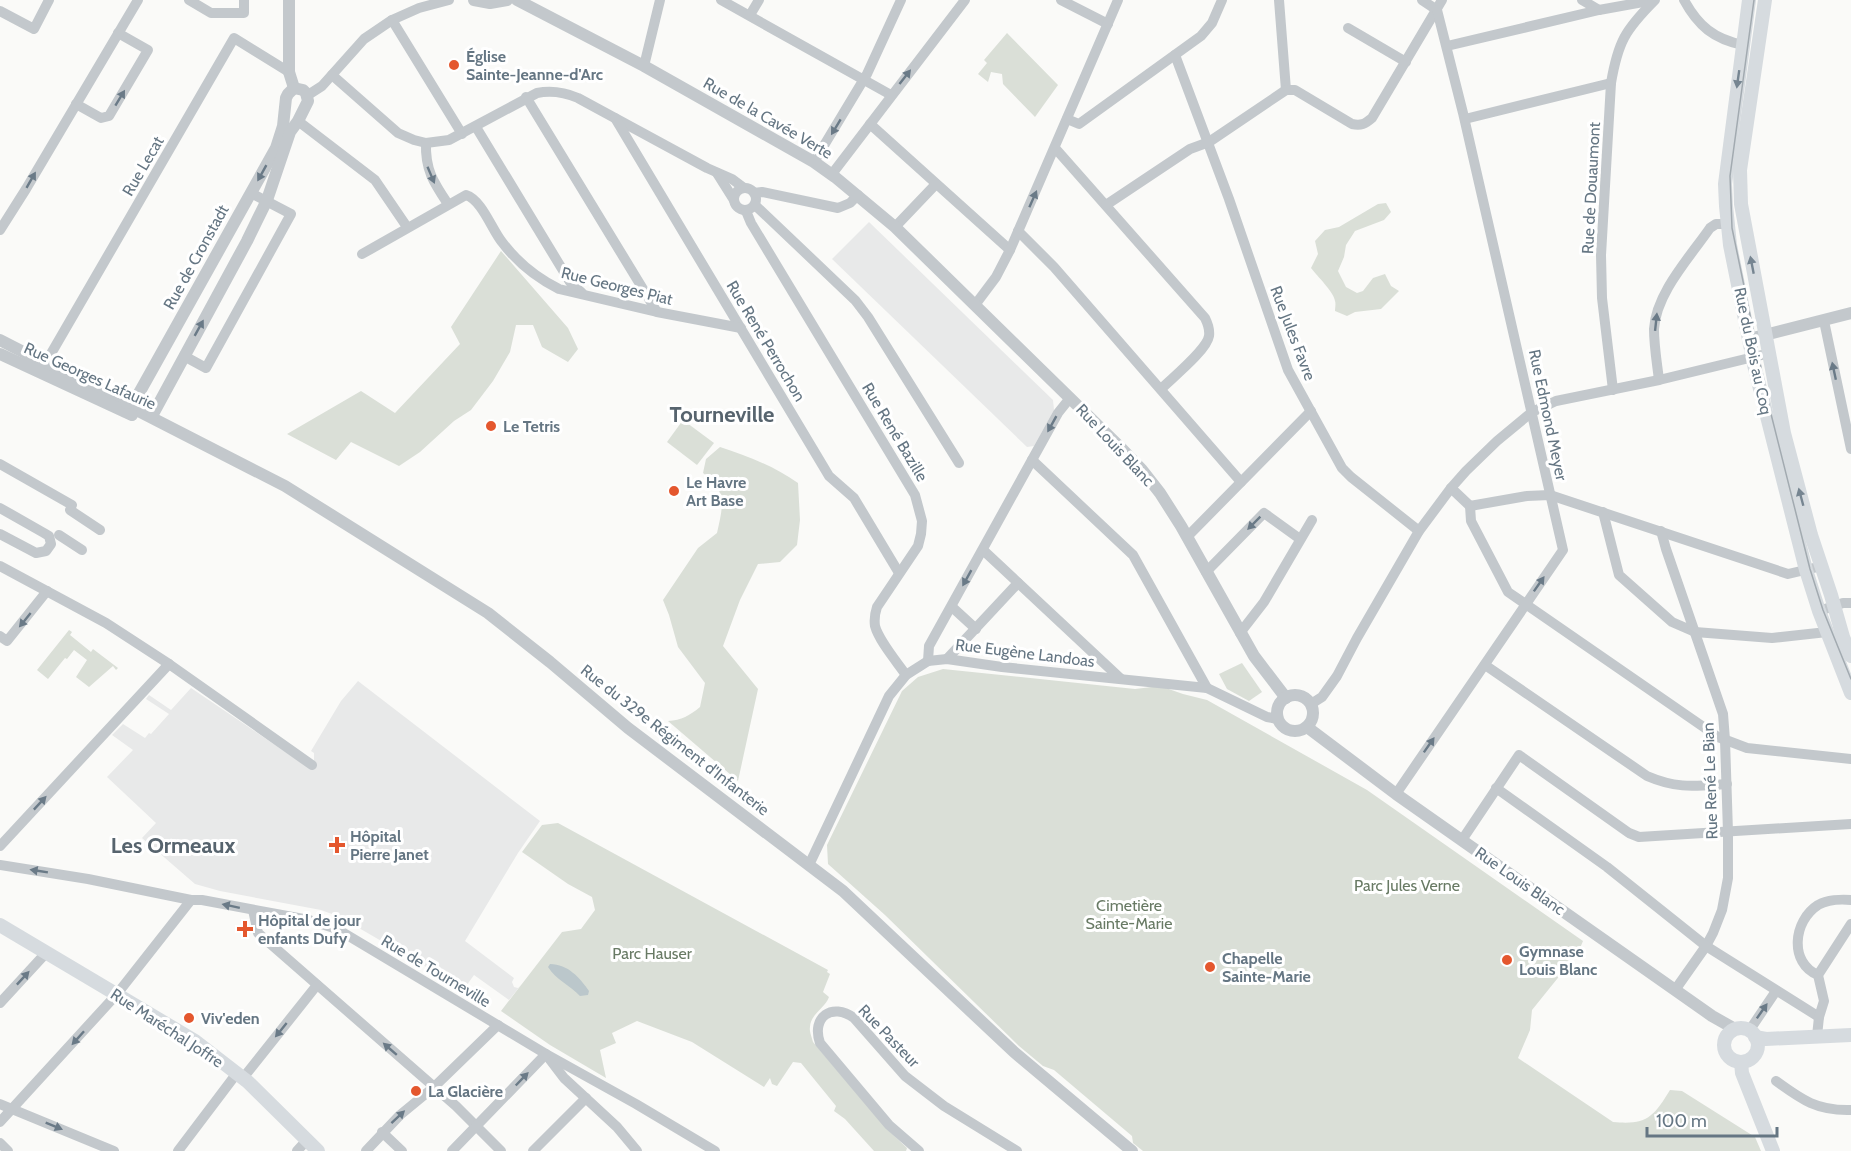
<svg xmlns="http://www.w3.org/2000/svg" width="1851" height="1151" viewBox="0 0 1851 1151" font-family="Cabin,sans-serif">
  <rect width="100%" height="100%" fill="#fafaf8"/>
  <g fill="#e8e9e9">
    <path d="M869,222l184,178 1,10 -20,36 -7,1 -195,-188z"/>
    <path d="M358,681l182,140 -22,32 -53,88 49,37 -2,4 2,5 4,1 3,-3 -12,15 -35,-25 -10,14 -124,-72 -19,-7 -101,-19 -25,-7 -53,-46 14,-15 -49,-46 26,-27 -21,-15 11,-11 22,14 4,-5 2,1 18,-20 -23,-15 3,-4 22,15 20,-22 118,80 5,-6v-9l-3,-2 30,-50z"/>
  </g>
  <g fill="#dadfd7">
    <path d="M1007,33l51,52 -23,32 -32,-33 -1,-10 -11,-2 -3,10 -10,-8 9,-11 -3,-3z"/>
    <path d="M1386,203l5,9 -7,8 -29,11 -9,14 -2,12 -6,14 8,16 11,6 6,-2 10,-13 12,-4 6,12 8,5 -18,18 -26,3 -8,4 -12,-5c0,-3 1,-7 0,-10 -1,-9 -18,-25 -24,-33l7,-14 -3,-13 10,-11 14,-3 39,-23z"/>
    <path d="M501,251l67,77 10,21 -10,13 -26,-15 -9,-22h-17l-6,27 -17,29 -22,29 -17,11 -34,31 -21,14 -48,-24 -15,18 -49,-26 74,-43 34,22 65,-69 -9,-17z"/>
    <path d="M683,420l31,23 -17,22 -30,-23z"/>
    <path d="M720,447c27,9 54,19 78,36l2,37 -3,25 -17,17 -22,2 -18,36 -17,46 35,43 -20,92 -70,-60c14,-1 21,-5 32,-14l5,-24 -27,-36 -9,-32 -6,-15 35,-52 19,-15c6,-28 11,-41 -14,-60l3,-14z"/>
    <path d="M69,630l3,2 -2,3 21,17 2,-3 25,19 -2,2 -3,-4 -24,21 -13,-10 11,-17 -13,-10 -7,9 -2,-1 -17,21 -11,-9z"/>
    <path d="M1242,663l20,29 -13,9 -22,-12 -8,-15z"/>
    <path d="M943,669l192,20 25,-3 23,8 24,6 160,90 216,151 -5,12 -46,57 -2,20 -12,28 95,64c33,3 40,-4 57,-32l12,1 73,46 6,14h-618l-10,-8 -1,-7 -78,-66 -11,-4 -24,-20 -134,-131 -57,-51 -1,-19 75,-154 16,-14z"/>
    <path d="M558,823l270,147 -1,2 3,2 -7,18 6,5c-4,11 -19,18 -19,30 -1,4 2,11 3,15l74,87 20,19 -1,3h-32l-29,-32 -11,-8 2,-5 -35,-43 -8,-1 -16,24 -5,-2 -2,-6 -6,9 -72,-45 -55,-21 -25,12 4,10 -16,7 6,28 -56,-33 -49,-34 61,-79 19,-3 14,-19 -3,-13 -24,-13 -46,-32 20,-27z"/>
  </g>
  <path fill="#bbc7cb" d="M550,964c18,0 30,14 39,27l-1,4 -8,1c-10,-11 -24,-16 -32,-29z"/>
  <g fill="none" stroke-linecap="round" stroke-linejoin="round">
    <g stroke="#c3c8cc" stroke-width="10">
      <path d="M189,0l22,13h33v-13"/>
      <path d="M721,0l170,95"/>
      <path d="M1061,0l47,24"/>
      <path d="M1279,0l7,90"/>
      <path d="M1422,0l15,10"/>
      <path d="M1582,0l17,10"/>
      <path d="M1684,0c14,26 30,39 59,45"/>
      <path d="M0,11l34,18 15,-29"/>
      <path d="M750,15l9,-15"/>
      <path d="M392,20l70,114"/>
      <path d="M1348,28l58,34"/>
      <path d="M1447,46l152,-36 55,-10"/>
      <path d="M1175,55l54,144 59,171 54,98 9,9 68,54"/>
      <path d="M644,66l16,-66"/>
      <path d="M332,75l66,58 16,7 12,3 23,-3 88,-47c15,-3 27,-1 41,5l129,70 25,11 12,9"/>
      <path d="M1286,90h9l57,34c9,2 13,0 20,-6l70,-118"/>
      <path d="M308,95l14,-9 42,-47 28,-19 27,-12 30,-8"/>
      <path d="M526,97l131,215"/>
      <path d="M76,104l25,14 8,-2 39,-66 -30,-17"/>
      <path d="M615,118l214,358 25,22 45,75"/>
      <path d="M1067,119l12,5 122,-88 11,-13 10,-23"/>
      <path d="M1465,119l146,-36"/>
      <path d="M298,121l77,59 30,44"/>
      <path d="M870,124l140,126"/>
      <path d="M476,127l94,155 12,11"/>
      <path d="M426,143c-1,27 8,40 22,61"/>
      <path d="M1055,148l150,170c3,6 5,11 4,18 -2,14 -37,42 -48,53"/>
      <path d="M814,162l53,-88 34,-74"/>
      <path d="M717,173l17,27"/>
      <path d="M832,174l133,-174"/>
      <circle cx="745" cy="199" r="11"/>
      <path d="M754,193l8,-1 76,16 12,-5 8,-8"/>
      <path d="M755,205l100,95 13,17 91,146"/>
      <path d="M1106,205l84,-56 19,-7 77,-52"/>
      <path d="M746,211l5,12 164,272 7,26 -1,13 -3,12 -41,61c-2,6 -3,12 -2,19 4,15 22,36 31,49"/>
      <path d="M895,227l41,-43"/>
      <path d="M0,230l26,-41 112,-189"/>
      <path d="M1018,231l36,36 187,215"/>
      <path d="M362,254l104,-59c16,5 26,35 36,47 15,20 35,36 57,47l98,23 84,16"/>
      <path d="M975,305l21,-28 14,-27 108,-250"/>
      <path d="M1824,321l27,128"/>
      <path d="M184,356l22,12 85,-154 -40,-21"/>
      <path d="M45,364l189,-326 55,34"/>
      <path d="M1659,380c-2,-17 -5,-34 -5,-51 2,-36 36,-72 56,-101l6,-4h11"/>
      <path d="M1613,390l-11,-92 -1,-43 10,-172c7,-41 14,-53 44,-83"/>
      <path d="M1032,460l101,95 74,133"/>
      <path d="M0,464l72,41"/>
      <path d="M1451,488l19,18 57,-10 23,-1 238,79 34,-8"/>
      <path d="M1470,506l1,15 37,71 210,145 29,11 104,11"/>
      <path d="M0,508l44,25 5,3 2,8 -5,7 -10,2 -36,-19"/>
      <path d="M70,510l30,20"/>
      <path d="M1603,512l16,63 53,47 23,10 77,6 55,-6"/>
      <path d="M1661,531l5,18 57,165 2,26 3,92v46l-6,32 -9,23 -7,13 -31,44"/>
      <path d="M59,535l23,15"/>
      <path d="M1187,537l124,-126"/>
      <path d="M983,550l138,129"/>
      <path d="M0,566l106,57 63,41 143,101"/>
      <path d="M1206,572l58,-59 36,26"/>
      <path d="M952,607l24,22"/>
      <path d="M1819,611l24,-8h8"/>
      <path d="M1240,633l24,-31 48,-82"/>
      <path d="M0,636l7,5 40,-50"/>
      <path d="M947,659l71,-76"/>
      <path d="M928,661l1,-15 129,-233 12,-15"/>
      <path d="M1485,665l162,111c30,13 48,10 80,8"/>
      <path d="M1311,704l11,-7 15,-21 20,-38 62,-107 32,-43 15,-17 31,-30 35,-29 24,-11 103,-21 111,-27"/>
      <path d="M1496,788l111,79 99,79 113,71"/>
      <path d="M1396,794l167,-244 -100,-437 -26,-103"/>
      <path d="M1462,840l57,-85 110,78 10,4 212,-13"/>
      <path d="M0,846l169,-182"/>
      <path d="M0,865l88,14 103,21h11l107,20 28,9 209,125 90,50 79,47"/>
      <path d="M809,865l80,-169 17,-21 22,-14 19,-2 55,8 205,21 60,29 11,2"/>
      <path d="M253,910l5,23 198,173 45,45"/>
      <path d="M1818,975c-29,-12 -25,-54 0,-70 9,-5 23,-6 33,-5"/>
      <path d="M0,1003l46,-50"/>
      <path d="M1749,1031l27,-40"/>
      <path d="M1817,1036l2,-19 5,-16 -6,-26 33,-51"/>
      <path d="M548,1057l16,21 53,49 20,24"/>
      <path d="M243,1078l74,-93"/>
      <path d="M1776,1081c26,19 41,30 75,29"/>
      <path d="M0,1104l114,47"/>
      <path d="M0,1122l117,-128 74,-94"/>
      <path d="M382,1132l20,19"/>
      <path d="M0,1143l8,8"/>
      <path d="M178,1151l59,-78"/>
      <path d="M297,1151l11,-12"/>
      <path d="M366,1151l34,-36 34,-28 64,-62"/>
      <path d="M452,1151l94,-97"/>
      <path d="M533,1151l53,-53"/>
      <path d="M919,1151l-30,-26 -69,-82c-9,-26 12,-41 34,-25l51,58 39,30 73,45"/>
    </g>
    <g stroke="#c3c8cc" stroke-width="12">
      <path d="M289,0v72l5,16"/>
      <path d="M474,0l16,3 17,-3"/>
      <path d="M517,0l127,66 170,96 21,15 60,50 225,220 22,23 18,23 21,33 73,130 32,42"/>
      <path d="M1749,339l102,-26"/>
      <path d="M0,340l285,146 203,127 62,49 78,66 215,163 171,161 118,99"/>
      <path d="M0,354l132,61"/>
      <path d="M126,403l8,-3 4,-5 138,-247 7,-22 3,-28 2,-4 6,-6"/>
      <path d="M152,416l95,-175 20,-41 23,-68 8,-11 10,-20 -2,-8 -3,-3 -9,-2"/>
      <circle cx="1295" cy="713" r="18"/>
      <path d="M1307,727l89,67 316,222 23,13"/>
    </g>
    <g stroke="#d6dbdf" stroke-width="14">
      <path d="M1749,0l-24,184 1,22 4,39 25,124 51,201 13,41 32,82"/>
      <path d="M1765,0l-25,170 1,34 43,229 27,102 20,60 12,42 8,19"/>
      <path d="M0,925l195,116 53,41 70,69"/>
      <circle cx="1741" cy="1045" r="17"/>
      <path d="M1755,1037l11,2 85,-4"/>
      <path d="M1741,1062l1,11 31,78"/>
    </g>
    <path stroke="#a2aab0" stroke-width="1.5" d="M1754,0l-24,176 2,52 36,174 42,167 13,41 28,69"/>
  </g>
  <defs><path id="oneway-solid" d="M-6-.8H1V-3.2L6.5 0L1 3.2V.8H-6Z" transform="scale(1.5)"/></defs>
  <g fill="#6a7a87">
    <use href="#oneway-solid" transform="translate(905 77) rotate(-52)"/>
    <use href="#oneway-solid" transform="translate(120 98) rotate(-59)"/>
    <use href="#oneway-solid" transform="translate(836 127) rotate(121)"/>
    <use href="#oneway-solid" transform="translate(262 173) rotate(119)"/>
    <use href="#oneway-solid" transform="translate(431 175) rotate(67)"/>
    <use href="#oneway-solid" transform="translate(31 180) rotate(-60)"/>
    <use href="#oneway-solid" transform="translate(1033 199) rotate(-66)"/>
    <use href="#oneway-solid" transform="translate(1656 322) rotate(-84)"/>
    <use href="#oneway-solid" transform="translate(199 328) rotate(-61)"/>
    <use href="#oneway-solid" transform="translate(1834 371) rotate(-102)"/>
    <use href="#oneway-solid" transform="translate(1052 424) rotate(119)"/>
    <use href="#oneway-solid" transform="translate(1254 523) rotate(135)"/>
    <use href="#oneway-solid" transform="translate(967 578) rotate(119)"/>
    <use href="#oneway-solid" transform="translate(1539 584) rotate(-55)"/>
    <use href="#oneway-solid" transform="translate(25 620) rotate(129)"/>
    <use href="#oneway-solid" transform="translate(1429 745) rotate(-55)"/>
    <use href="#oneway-solid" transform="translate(40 803) rotate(-47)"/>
    <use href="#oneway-solid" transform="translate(39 871) rotate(-171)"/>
    <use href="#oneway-solid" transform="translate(231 906) rotate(-168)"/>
    <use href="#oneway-solid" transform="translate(23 978) rotate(-47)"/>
    <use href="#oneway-solid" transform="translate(1762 1011) rotate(-55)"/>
    <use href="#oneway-solid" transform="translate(281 1030) rotate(129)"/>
    <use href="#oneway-solid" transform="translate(78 1038) rotate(132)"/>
    <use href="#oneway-solid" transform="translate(390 1049) rotate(-139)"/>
    <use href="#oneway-solid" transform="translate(522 1079) rotate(-46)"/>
    <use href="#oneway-solid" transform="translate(398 1117) rotate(-43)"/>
    <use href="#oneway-solid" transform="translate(54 1126) rotate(22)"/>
  </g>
  <g fill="#768591">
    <use href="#oneway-solid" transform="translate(1738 79) rotate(98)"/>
    <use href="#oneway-solid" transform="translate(1752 265) rotate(-101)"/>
    <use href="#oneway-solid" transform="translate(1801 497) rotate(-105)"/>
  </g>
  <g fill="#e4572e" stroke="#fff" stroke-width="2">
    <circle cx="454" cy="65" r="6"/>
    <circle cx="491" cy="426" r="6"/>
    <circle cx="674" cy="491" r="6"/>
    <path d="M334 836h6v6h6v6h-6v6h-6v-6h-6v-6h6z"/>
    <path d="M242 920h6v6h6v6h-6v6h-6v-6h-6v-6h6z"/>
    <circle cx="1507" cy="960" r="6"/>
    <circle cx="1210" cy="967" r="6"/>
    <circle cx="189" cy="1018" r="6"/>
    <circle cx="416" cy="1091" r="6"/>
  </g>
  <g text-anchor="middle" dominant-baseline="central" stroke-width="6" stroke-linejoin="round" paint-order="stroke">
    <g font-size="16" font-weight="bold" fill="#657683" stroke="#fff" text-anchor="start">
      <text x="466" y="56">Église<tspan x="466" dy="18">Sainte-Jeanne-d'Arc</tspan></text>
      <text x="503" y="426">Le Tetris</text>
      <text x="686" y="482">Le Havre<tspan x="686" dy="18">Art Base</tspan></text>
      <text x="350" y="836">Hôpital<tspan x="350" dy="18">Pierre Janet</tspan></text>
      <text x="258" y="920">Hôpital de jour<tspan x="258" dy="18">enfants Dufy</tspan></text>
      <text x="1519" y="951">Gymnase<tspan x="1519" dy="18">Louis Blanc</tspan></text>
      <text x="1222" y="958">Chapelle<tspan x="1222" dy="18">Sainte-Marie</tspan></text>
      <text x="201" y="1018">Viv'eden</text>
      <text x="428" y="1091">La Glacière</text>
    </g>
    <g font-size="16" fill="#657683" stroke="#fff">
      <text transform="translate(768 118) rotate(30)">Rue de la Cavée Verte</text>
      <text transform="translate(143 166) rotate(-60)">Rue Lecat</text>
      <text transform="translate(1591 188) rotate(-87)">Rue de Douaumont</text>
      <text transform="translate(196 257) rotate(-61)">Rue de Cronstadt</text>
      <text transform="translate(617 286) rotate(14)">Rue Georges Piat</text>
      <text transform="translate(1293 333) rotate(69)">Rue Jules Favre</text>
      <text transform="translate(766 341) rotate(59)">Rue René Perrochon</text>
      <text transform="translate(1753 351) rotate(78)">Rue du Bois au Coq</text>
      <text transform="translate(90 376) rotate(24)">Rue Georges Lafaurie</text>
      <text transform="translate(1548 415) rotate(78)">Rue Edmond Meyer</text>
      <text transform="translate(895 432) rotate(59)">Rue René Bazille</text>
      <text transform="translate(1115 445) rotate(47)">Rue Louis Blanc</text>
      <text transform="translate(1025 653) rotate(7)">Rue Eugène Landoas</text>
      <text transform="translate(675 740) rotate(38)">Rue du 329e Régiment d'Infanterie</text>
      <text transform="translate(1710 781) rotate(-92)">Rue René Le Bian</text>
      <text transform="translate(1520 881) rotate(35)">Rue Louis Blanc</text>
      <text transform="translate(436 971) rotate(31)">Rue de Tourneville</text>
      <text transform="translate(167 1028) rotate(33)">Rue Maréchal Joffre</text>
      <text transform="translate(889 1036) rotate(46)">Rue Pasteur</text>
    </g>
    <g font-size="16" fill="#687a64" stroke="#fff">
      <text x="1407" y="885">Parc Jules Verne</text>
      <text x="1129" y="905">Cimetière<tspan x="1129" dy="18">Sainte-Marie</tspan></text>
      <text x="652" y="953">Parc Hauser</text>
    </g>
    <g font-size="22" font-weight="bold" fill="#57646e" stroke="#fff">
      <text x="722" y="414">Tourneville</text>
      <text x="173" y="845">Les Ormeaux</text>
    </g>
  </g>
  <path d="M1647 1127v9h130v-9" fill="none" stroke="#657683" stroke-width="3"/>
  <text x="1656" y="1127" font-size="18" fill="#657683" stroke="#ffffff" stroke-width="4.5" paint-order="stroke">100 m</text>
</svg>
